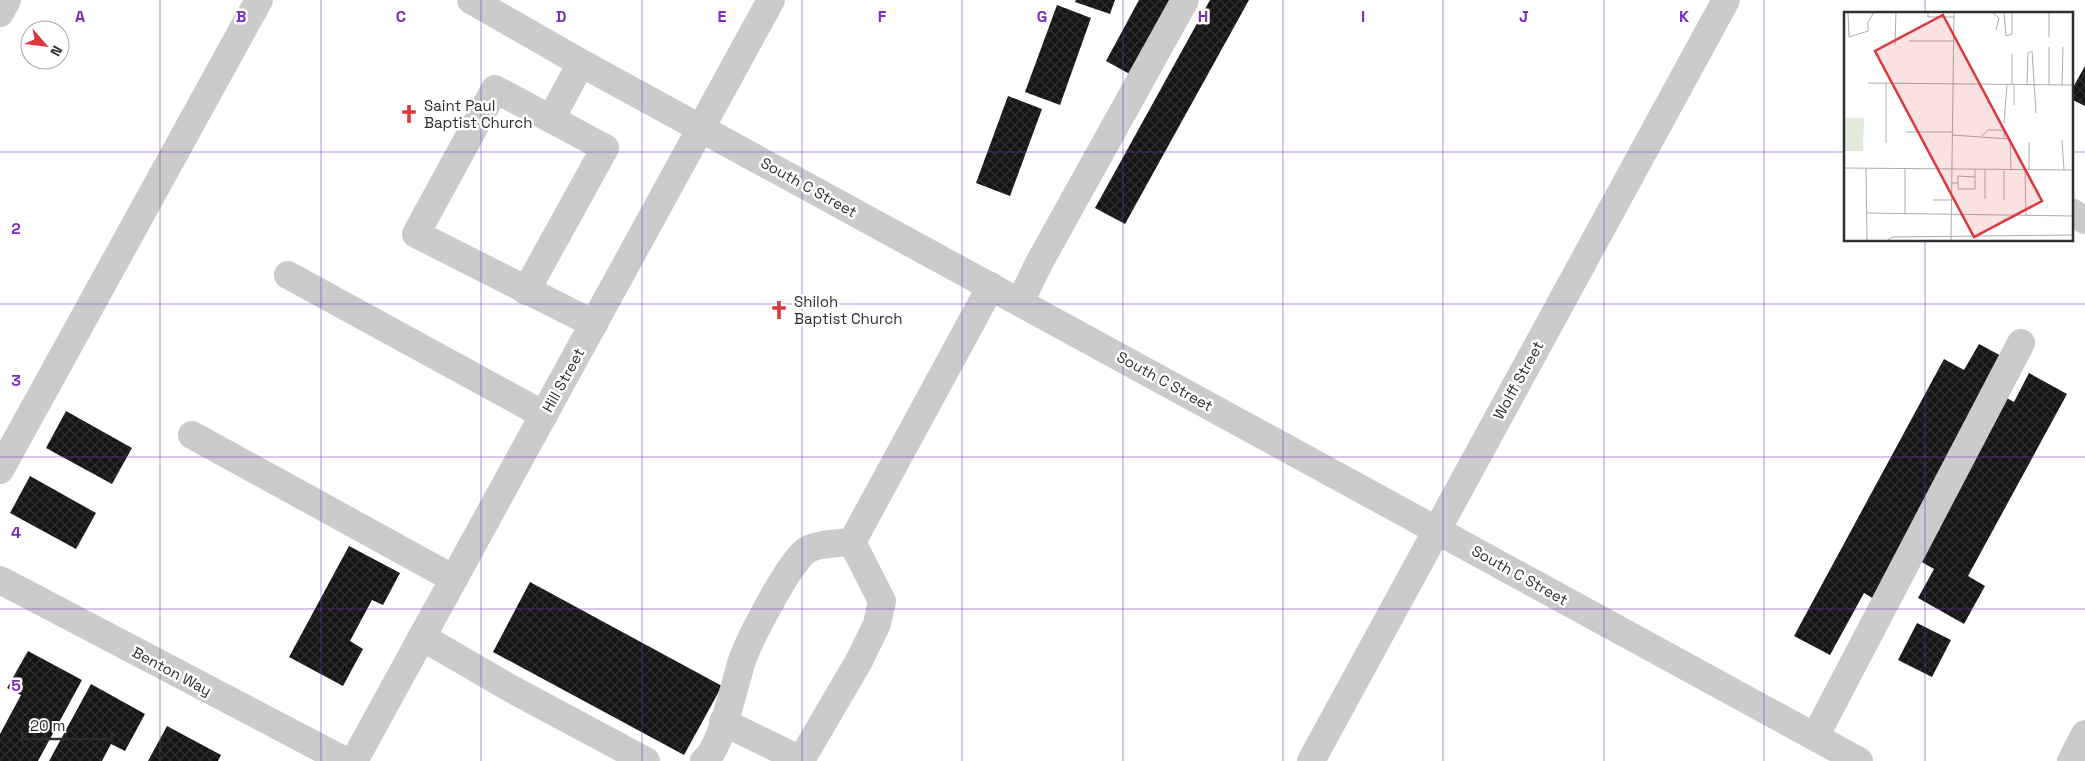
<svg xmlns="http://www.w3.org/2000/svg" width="2085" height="761" viewBox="0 0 2085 761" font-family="'Space Grotesk',sans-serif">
  <defs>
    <pattern id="building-cross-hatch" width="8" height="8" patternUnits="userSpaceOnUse" patternTransform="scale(1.25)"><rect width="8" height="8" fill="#151515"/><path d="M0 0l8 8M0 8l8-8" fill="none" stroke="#2f2f2f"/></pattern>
  </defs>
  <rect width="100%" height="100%" fill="#fff"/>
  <g fill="url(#building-cross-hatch)">
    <path d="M1076,0h39l-5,14 -35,-12z"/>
    <path d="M1139,0h38l-42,77 -29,-16z"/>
    <path d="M1210,0h39l-124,224 -30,-16z"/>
    <path d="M1057,5l34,13 -31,87 -35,-13z"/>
    <path d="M2085,66v40l-14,-7v-8z"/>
    <path d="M1008,96l34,13 -32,87 -34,-13z"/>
    <path d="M1979,344l26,14 -131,241 -10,-6 -34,62 -36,-19 150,-277 20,11z"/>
    <path d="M2029,373l38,21 -99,182 17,10 -21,38 -46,-26 16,-29 -16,-9 89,-162 7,4z"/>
    <path d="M66,411l66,37 -20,36 -66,-36z"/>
    <path d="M30,476l66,37 -20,36 -66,-36z"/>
    <path d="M349,546l51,27 -17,32 -11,-5 -22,41 13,8 -20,37 -54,-29z"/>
    <path d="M530,582l192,104 -38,69 -191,-103z"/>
    <path d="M1917,623l34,17 -19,37 -34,-17z"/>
    <path d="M28,651l54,29 -44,81h-38v-27l21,-39 -14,-7z"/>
    <path d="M91,684l54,30 -20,37 -14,-7 -9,17h-53z"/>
    <path d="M167,726l54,29 -3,6h-70z"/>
  </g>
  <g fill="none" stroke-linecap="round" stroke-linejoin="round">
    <g stroke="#cbcbcb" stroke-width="28">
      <path d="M471,0l110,63 1278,698"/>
      <path d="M0,13l7,-13"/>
      <path d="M581,63l-30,56 -56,-30 -79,145 178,90"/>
      <path d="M2071,212l14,8"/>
      <path d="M288,275l256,140"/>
      <path d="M526,291l79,-143 -54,-29"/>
      <path d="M1020,302l19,-39 146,-263"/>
      <path d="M192,435l262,144"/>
      <path d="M0,470l259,-470"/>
      <path d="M852,542l139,-256"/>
      <path d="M0,580l345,181"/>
      <path d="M422,637l86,50 138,74"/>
      <path d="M723,722l78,38 58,-99 18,-37 5,-23 -30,-59"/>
      <path d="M1815,737l206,-394"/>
      <path d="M354,761l417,-761"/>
      <path d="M704,761c20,-17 30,-80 40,-106 8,-20 47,-96 63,-105 9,-6 33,-7 45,-8"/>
      <path d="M1311,761l415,-761"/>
      <path d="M2071,761l14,-27"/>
    </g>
  </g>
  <path fill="none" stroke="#7b2cbf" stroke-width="1" stroke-opacity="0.55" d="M160,0v761M321,0v761M481,0v761M642,0v761M802,0v761M962,0v761M1123,0v761M1283,0v761M1443,0v761M1604,0v761M1764,0v761M1925,0v14M0,152h1845M2071,152h14M1925,240v521M0,304h2085M0,457h2085M0,609h2085"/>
  <defs>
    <g id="church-bare" transform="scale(1.5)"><path d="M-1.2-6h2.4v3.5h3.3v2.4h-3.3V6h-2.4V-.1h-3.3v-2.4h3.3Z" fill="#dd383e" stroke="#fff" stroke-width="2.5" paint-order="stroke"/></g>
  </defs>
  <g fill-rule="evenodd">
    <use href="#church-bare" x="409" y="114"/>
    <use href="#church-bare" x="779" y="310"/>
  </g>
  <g text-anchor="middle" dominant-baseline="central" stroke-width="5" stroke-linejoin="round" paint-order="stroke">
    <g font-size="15" fill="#2e2e2e" stroke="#fff" text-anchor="start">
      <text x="424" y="105">Saint Paul<tspan x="424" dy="17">Baptist Church</tspan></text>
      <text x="794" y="301">Shiloh<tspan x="794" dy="17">Baptist Church</tspan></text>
    </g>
    <g font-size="15" fill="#2e2e2e" stroke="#fff">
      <text transform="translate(809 187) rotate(29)">South C Street</text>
      <text transform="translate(563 380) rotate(-61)">Hill Street</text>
      <text transform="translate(1518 380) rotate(-61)">Wolff Street</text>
      <text transform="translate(1165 381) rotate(29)">South C Street</text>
      <text transform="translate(1520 575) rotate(29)">South C Street</text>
      <text transform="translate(172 671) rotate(28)">Benton Way</text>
    </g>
  </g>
  <g transform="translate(1844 12)">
    <rect width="229" height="229" fill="#fff"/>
    <path d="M0,106h20l-1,33h-19z" fill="#e3ebdc"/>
    <path fill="none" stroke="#ababab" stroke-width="1" d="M4,0l1,25 19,-6v-9l6,-10M84,0v5h26M148,0l7,6 -3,12M160,0l2,24 6,-2v-22M205,25v-25M65,29h45M51,33l1,-33M205,35v38M24,71l205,2M168,73v-31M183,73l1,-32 4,-2 4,62M218,73l1,-38M170,93v-20M160,111l3,-38M62,120h46M108,123l58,4 1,31M138,124l6,-6h16v9M218,128l2,30M42,131v-60M0,156l229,2M22,156l1,72M61,156v46M181,158l1,45M185,158v-28M108,171h6v6h17v-20M114,171v-7l17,1M141,187v-30M89,188h18M160,188v-31M23,201l206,3M0,228v-72M44,228l4,-3 181,-2M107,228l3,-228"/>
    <path fill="#dd383e" fill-opacity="0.15" stroke="#dd383e" stroke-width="2.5" d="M99,3l99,186 -68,36 -99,-186z"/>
    <rect width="229" height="229" fill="none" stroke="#2e2e2e" stroke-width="2.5"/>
  </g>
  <g font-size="16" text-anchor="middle" font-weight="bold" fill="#7b2cbf" stroke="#fff" stroke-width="5" stroke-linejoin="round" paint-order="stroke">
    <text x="80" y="22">A</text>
    <text x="241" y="22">B</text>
    <text x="401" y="22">C</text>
    <text x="561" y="22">D</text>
    <text x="722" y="22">E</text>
    <text x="882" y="22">F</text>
    <text x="1042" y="22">G</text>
    <text x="1203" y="22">H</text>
    <text x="1363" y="22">I</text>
    <text x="1524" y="22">J</text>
    <text x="1684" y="22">K</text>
    <text x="16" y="234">2</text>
    <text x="16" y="386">3</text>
    <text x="16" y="538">4</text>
    <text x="16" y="691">5</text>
  </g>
  <g transform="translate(45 45) rotate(118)"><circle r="24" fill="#ffffff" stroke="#ababab"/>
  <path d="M0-4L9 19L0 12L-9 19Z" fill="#dd383e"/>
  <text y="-8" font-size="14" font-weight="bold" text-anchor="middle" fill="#2e2e2e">N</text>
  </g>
  <path d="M22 731v8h90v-8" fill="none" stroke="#2e2e2e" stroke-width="2.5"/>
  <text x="30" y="731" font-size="15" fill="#2e2e2e" stroke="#ffffff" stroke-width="4" paint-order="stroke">20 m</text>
</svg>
